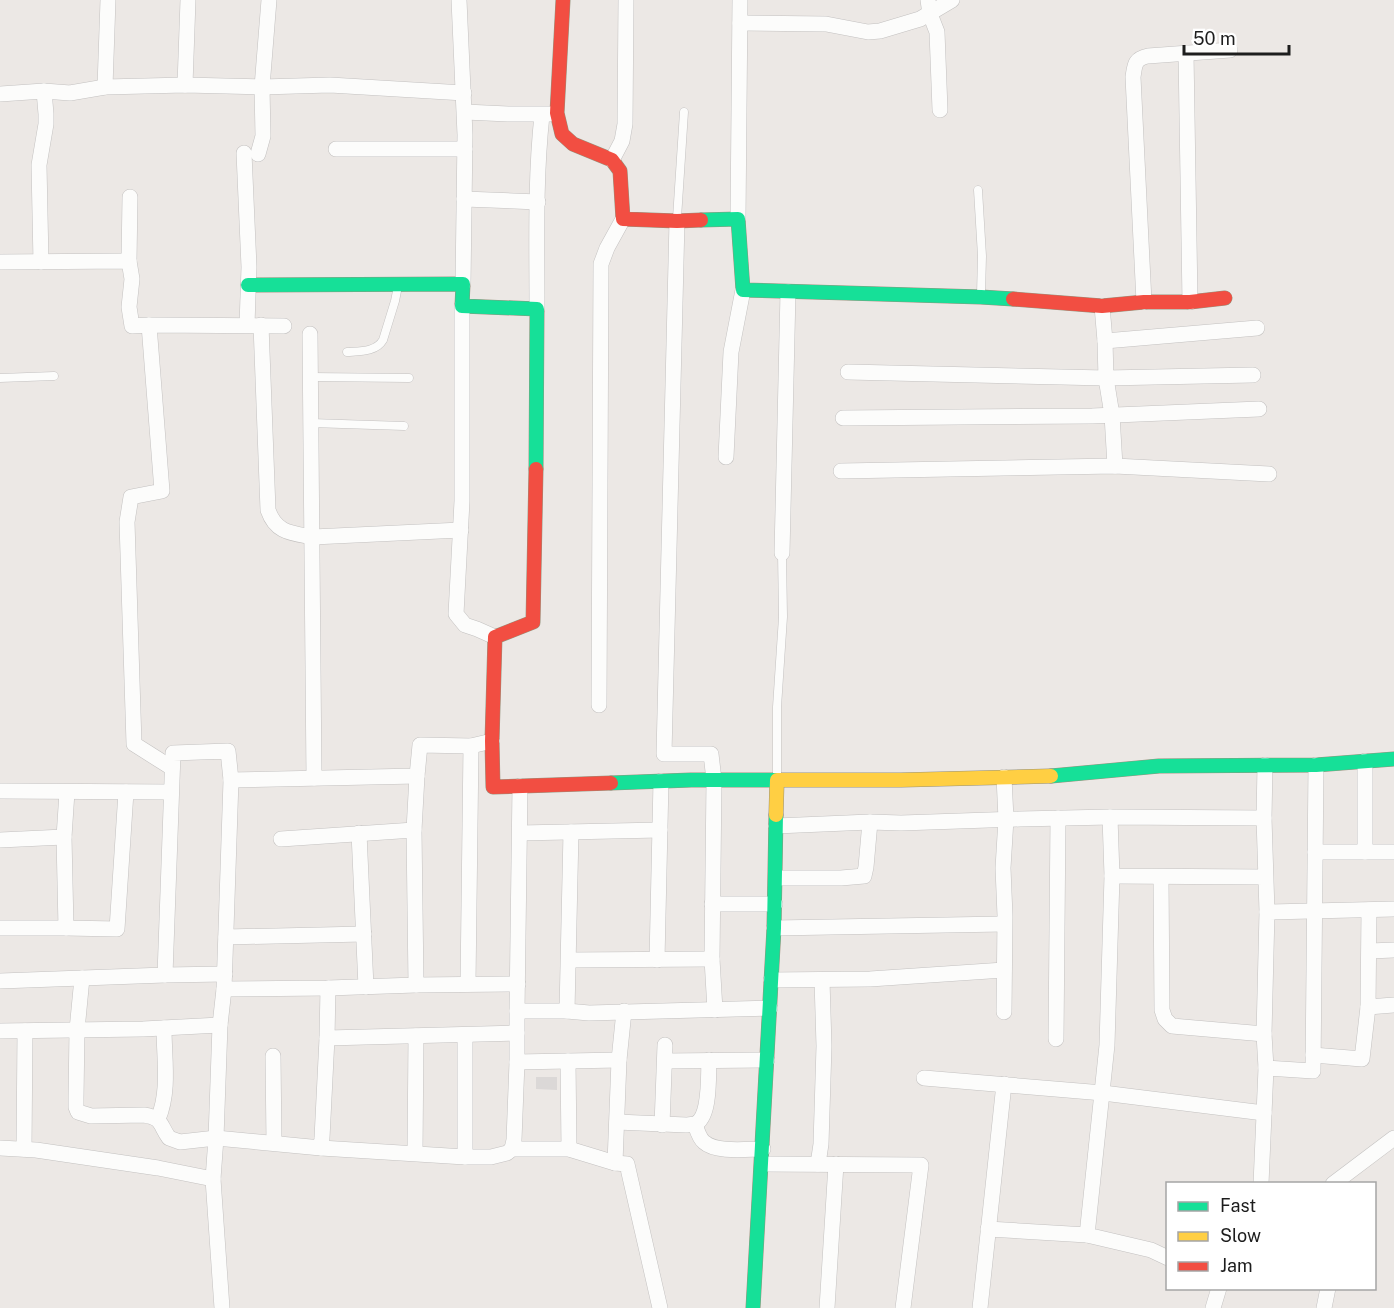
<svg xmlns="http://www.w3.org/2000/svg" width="1394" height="1308" viewBox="0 0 1394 1308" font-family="'Public Sans',sans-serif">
  <rect width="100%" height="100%" fill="#ece8e5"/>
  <path fill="#dbd8d7" d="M536,1077h21v13l-21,-1z"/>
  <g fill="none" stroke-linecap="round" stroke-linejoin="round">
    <g stroke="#c3c1c0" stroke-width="9">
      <g id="lane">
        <path d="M978,190l4,66 -1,38"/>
        <path d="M677,218l7,-106"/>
        <path d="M347,352c13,-1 29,0 36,-12l12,-39 3,-15"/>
        <path d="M311,377l98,1"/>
        <path d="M0,378l54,-2"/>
        <path d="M311,423l93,3"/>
        <path d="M777,777v-70l6,-90 -1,-64"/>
      </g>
    </g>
    <g stroke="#c3c1c0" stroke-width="16">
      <g id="street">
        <path d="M459,0l6,135 -2,149"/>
        <path d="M928,0l2,14 7,18 3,78"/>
        <path d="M740,23l86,1 42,8 12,-1 40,-12 32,-19"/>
        <path d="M1186,53l4,249"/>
        <path d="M185,85l3,-85"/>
        <path d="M105,87l3,-87"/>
        <path d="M0,94l44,-3 26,2 35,-6 80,-2 77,2 68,-2 134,8"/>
        <path d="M465,112l43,2h43"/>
        <path d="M336,149h129"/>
        <path d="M244,153l5,114 -2,58"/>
        <path d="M258,154l5,-18 -1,-49 7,-87"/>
        <path d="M612,160l10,-19 3,-17 1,-124"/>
        <path d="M464,199l74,3"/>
        <path d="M738,219l2,-219"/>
        <path d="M677,221l-13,533h47l3,26 -2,179 3,51"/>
        <path d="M129,261l1,-64"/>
        <path d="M0,262l129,-1 3,18 -3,28 3,19 17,-1 135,1"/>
        <path d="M41,262l-2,-97 7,-41v-10l-2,-23"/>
        <path d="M1144,302l-11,-225c2,-12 1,-18 15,-21l82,-6"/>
        <path d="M462,306v195l-6,113 9,11 12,4 18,8"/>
        <path d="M1102,306l3,35 1,37 6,37 3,51"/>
        <path d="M537,309c0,-65 -2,-130 5,-194"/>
        <path d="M149,325l13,166 -31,6 -4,25 7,222 38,24"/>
        <path d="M261,325l7,185c8,23 23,23 45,27l148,-7"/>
        <path d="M310,334l4,444"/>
        <path d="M1105,341l152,-13"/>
        <path d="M848,372l258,6 147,-3"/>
        <path d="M843,418l249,-2 167,-7"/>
        <path d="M726,457l5,-105 12,-62"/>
        <path d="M841,471l274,-5 154,8"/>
        <path d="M782,553l6,-261"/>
        <path d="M599,705l2,-441 6,-16 16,-29"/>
        <path d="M1365,761v91"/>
        <path d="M231,780l186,-4 3,-31 51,1 21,-5"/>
        <path d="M0,791l171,1"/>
        <path d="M67,792l-3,45 2,91 51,1 9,-137"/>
        <path d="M1264,818l1,-53"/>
        <path d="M776,826l94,-4"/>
        <path d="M359,833l7,154"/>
        <path d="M520,833l140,-3"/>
        <path d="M281,839l133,-9"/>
        <path d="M0,840l64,-3"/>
        <path d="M1315,852h79"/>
        <path d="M1112,876l-5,169 -20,190 64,15 17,8"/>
        <path d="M1161,877l1,133 3,9 7,7 92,8"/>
        <path d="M1266,877l-154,-1 -2,-59 154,1 3,94"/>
        <path d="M776,878h65l23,-2 2,-9 4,-45 31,1 119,-4 90,-2"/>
        <path d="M712,904h63"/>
        <path d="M1369,910l-1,97 26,-2"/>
        <path d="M0,928h66"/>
        <path d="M774,928l230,-4"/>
        <path d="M226,937l138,-3"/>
        <path d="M1370,951l24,-1"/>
        <path d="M569,960l143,-1"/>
        <path d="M657,960l4,-179"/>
        <path d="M165,975l60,-1"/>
        <path d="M82,978l-5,52 -1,68v9l2,5 13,4 53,-1c19,3 15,9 25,23l11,4 36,-4 105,10 1,-10 5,-100 1,-50"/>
        <path d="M771,980l99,-1 134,-9"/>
        <path d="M0,981l165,-6 8,-222 55,-2 3,29 -7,209 -4,36 -4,113 -3,41"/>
        <path d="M468,984l3,-238"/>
        <path d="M416,985l102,-1"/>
        <path d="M224,989l104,-1 88,-3 -2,-155 3,-54"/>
        <path d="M517,1011l3,-225"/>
        <path d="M567,1011l4,-179"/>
        <path d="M1004,1012l1,-96 -2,-48 3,-49 -2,-42"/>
        <path d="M0,1031l143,-2 77,-4"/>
        <path d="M465,1035v122"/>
        <path d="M327,1038l190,-5"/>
        <path d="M1056,1039l2,-221"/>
        <path d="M1313,1055l49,4 6,-52"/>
        <path d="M273,1056l1,87"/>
        <path d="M568,1061l1,88"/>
        <path d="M665,1061l102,-1"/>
        <path d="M517,1062l102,-2"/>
        <path d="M1266,1068l47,3 3,-306"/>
        <path d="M924,1078l179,15 161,20"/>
        <path d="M158,1119c12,-28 6,-61 6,-91"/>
        <path d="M617,1122l69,3c1,0 9,-1 9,-1 16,-7 13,-49 14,-64"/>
        <path d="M695,1124c2,6 4,14 9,18 12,11 43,7 59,7"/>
        <path d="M662,1125l3,-80"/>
        <path d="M0,1148l36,2 122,18 55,11 9,129"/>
        <path d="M321,1148l144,9h26l16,-4 5,-4h57l46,14 12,1 33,144"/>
        <path d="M24,1149l1,-118"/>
        <path d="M512,1149l2,-9 3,-78v-51h50l22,2 181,-5"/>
        <path d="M415,1153l1,-117"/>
        <path d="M615,1163l4,-103 5,-49"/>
        <path d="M762,1164l159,1 -18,143"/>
        <path d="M818,1164l3,-20 3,-98 -2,-66"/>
        <path d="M1261,1184l5,-116 -2,-34 3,-122 127,-3"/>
        <path d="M1333,1184l61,-46"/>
        <path d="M988,1229l99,6"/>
        <path d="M827,1308l9,-144"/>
        <path d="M980,1308l24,-224"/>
        <path d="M1213,1308l6,-20"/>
        <path d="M1324,1308l4,-20"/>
      </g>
    </g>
    <g stroke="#97927c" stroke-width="15">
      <g id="fast">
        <path d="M701,220l37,-1 5,71 238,7 32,2"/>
        <path d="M248,285l215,-1 -1,22 75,3 -1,160"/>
        <path d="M1051,776l108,-10 157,-1 78,-6"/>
        <path d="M611,783l80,-3h86"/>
        <path d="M753,1308l21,-380 2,-113"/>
      </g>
    </g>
    <g stroke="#97927c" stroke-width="15">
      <path id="slow" d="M776,815l1,-35h124l150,-4"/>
    </g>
    <g stroke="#97927c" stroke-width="15">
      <g id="jam">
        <path d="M563,0l-6,113 5,21 11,10 39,16 8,11 3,48 54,2 24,-1"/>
        <path d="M1013,299l89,7 42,-4h46l35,-4"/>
        <path d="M536,469l-3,153 -38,15 -3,104 1,46 118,-4"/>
      </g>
    </g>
    <use href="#lane" stroke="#fcfcfb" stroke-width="8"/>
    <use href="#street" stroke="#fcfcfb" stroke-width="15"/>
    <use href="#fast" stroke="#16e098" stroke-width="14"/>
    <use href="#slow" stroke="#ffcf43" stroke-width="14"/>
    <use href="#jam" stroke="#f24e42" stroke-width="14"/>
  </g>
  <rect x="1166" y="1182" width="210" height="108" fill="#ffffff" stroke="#a5a5a5" stroke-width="1.5"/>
  <rect x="1178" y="1202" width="30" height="9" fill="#16e098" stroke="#a5a5a5" stroke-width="1.5"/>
  <text x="1220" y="1212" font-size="18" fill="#1d1d1d">Fast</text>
  <rect x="1178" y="1232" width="30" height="9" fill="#ffcf43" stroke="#a5a5a5" stroke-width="1.5"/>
  <text x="1220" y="1242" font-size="18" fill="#1d1d1d">Slow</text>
  <rect x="1178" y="1262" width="30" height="9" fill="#f24e42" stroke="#a5a5a5" stroke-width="1.5"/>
  <text x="1220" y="1272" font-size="18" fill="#1d1d1d">Jam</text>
  <path d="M1184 45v9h105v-9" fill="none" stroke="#1d1d1d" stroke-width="3"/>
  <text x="1193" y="45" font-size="18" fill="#1d1d1d" stroke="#ffffff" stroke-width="4.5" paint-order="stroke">50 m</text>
</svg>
